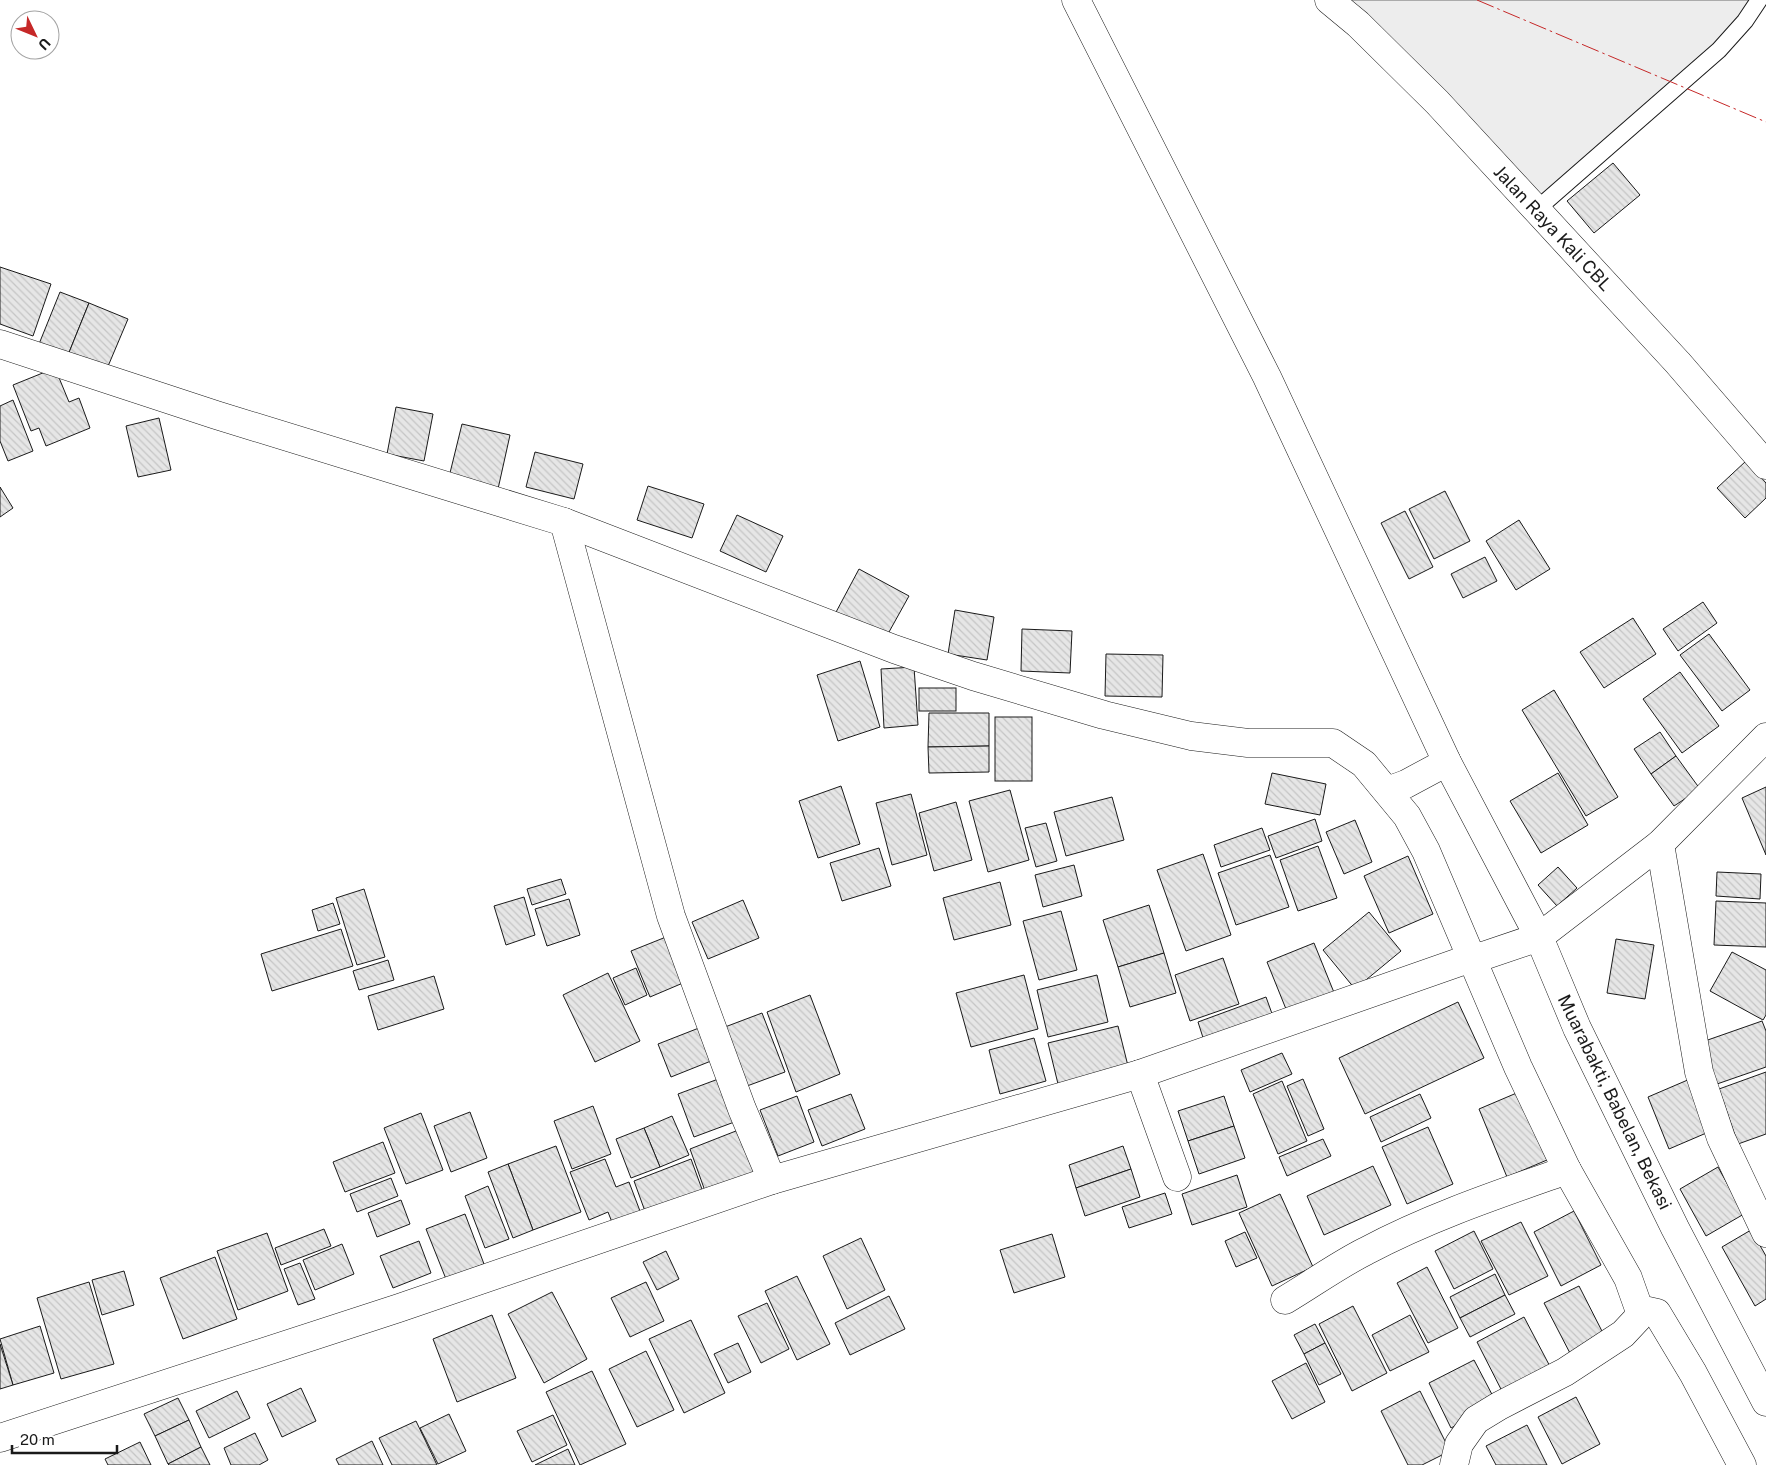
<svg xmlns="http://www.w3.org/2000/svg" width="1766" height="1465" viewBox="0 0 1766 1465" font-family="'Public Sans',sans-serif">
  <defs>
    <pattern id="building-back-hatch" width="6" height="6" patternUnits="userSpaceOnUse" patternTransform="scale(1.25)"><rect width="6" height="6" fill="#e6e6e6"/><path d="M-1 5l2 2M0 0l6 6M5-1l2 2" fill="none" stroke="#c5c5c5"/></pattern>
  </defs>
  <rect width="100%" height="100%" fill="#fff"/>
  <path fill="#ededed" stroke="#6a6a6a" d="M1327,0h432l-14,21 -209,189z"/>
  <g fill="url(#building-back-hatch)" stroke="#1a1a1a">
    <path d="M1613,163l27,32 -46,38 -27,-32z"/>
    <path d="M0,267l51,17 -18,52 -33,-12z"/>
    <path d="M60,292l29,11 -21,52 -29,-11z"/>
    <path d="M89,303l39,16 -22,52 -38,-16z"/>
    <path d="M55,368l14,34 10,-4 11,30 -44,18 -7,-18 -8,3 -18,-46z"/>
    <path d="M13,400l20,51 -25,10 -8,-20v-35z"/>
    <path d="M396,407l37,7 -9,47 -37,-7z"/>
    <path d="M159,418l12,52 -33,7 -12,-51z"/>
    <path d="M462,424l48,11 -12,54 -49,-12z"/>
    <path d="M535,452l48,12 -9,35 -48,-12z"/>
    <path d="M1746,461l20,22v15l-21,20 -28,-30z"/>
    <path d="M648,486l56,18 -12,34 -55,-18z"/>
    <path d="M0,487l13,21 -13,9z"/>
    <path d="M1445,491l25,50 -36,18 -25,-50z"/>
    <path d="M1405,511l28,56 -24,12 -28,-56z"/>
    <path d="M737,515l46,21 -17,36 -46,-21z"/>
    <path d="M1519,520l31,49 -34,21 -30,-49z"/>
    <path d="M1485,557l12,24 -34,17 -12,-24z"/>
    <path d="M859,569l50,27 -25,45 -49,-27z"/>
    <path d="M1703,602l14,21 -39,28 -15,-22z"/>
    <path d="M955,610l39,7 -7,43 -39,-6z"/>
    <path d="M1633,618l23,36 -52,34 -24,-36z"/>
    <path d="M1022,629l50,2 -2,42 -49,-2z"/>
    <path d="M1709,634l41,56 -28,21 -42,-56z"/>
    <path d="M1106,654l57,1 -1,42 -57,-1z"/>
    <path d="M860,661l20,66 -42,14 -21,-66z"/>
    <path d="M914,667l4,58 -34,3 -3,-59z"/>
    <path d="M1680,672l39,54 -37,27 -39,-54z"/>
    <rect x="919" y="688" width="37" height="23"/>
    <path d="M1554,690l64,107 -32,19 -64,-106z"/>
    <path d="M929,713h60v33l-61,1z"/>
    <rect x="995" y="717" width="37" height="64"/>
    <path d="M1660,732l16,24 -25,18 -17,-25z"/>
    <path d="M989,746v26l-60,1 -1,-26z"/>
    <path d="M1676,756l24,33 -26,17 -23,-32z"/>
    <path d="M1272,773l54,11 -6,31 -55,-11z"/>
    <path d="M1558,773l30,52 -47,28 -31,-52z"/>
    <path d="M841,786l19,58 -42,14 -19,-57z"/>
    <path d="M1766,787v68l-24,-57z"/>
    <path d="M1010,790l19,70 -41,12 -19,-71z"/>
    <path d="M911,794l16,61 -35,10 -16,-62z"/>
    <path d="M1112,797l12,43 -58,16 -12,-44z"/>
    <path d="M956,802l16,58 -38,11 -15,-58z"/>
    <path d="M1315,819l7,22 -46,17 -8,-22z"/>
    <path d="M1355,820l17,42 -28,12 -18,-42z"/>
    <path d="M1046,823l11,38 -21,6 -11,-39z"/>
    <path d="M1262,828l8,22 -49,17 -7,-22z"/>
    <path d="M1318,846l19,52 -39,13 -18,-51z"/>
    <path d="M879,848l12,38 -49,15 -12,-38z"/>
    <path d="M1203,854l28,81 -45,16 -29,-81z"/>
    <path d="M1270,855l19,52 -53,18 -18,-52z"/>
    <path d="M1408,856l25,58 -44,19 -25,-57z"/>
    <path d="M1074,865l8,31 -39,11 -8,-32z"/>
    <path d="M1558,867l19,21 -20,18 -19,-21z"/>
    <path d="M1717,872l44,2 -1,25 -44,-3z"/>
    <path d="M561,879l5,15 -34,11 -5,-16z"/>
    <path d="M1000,882l11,43 -57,15 -11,-42z"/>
    <path d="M364,889l21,68 -28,8 -21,-67z"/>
    <path d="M524,897l11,38 -29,10 -12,-39z"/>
    <path d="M569,899l11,36 -33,11 -12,-37z"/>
    <path d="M743,900l16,38 -51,21 -16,-37z"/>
    <path d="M1716,901l50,2v44l-52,-2z"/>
    <path d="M333,903l7,21 -22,7 -6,-21z"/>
    <path d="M1149,905l15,48 -46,14 -15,-47z"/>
    <path d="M1061,911l16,59 -38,10 -16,-59z"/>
    <path d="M1369,912l32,39 -46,38 -32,-39z"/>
    <path d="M341,929l12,37 -81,25 -11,-37z"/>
    <path d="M671,935l19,45 -40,17 -19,-46z"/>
    <path d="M1616,939l38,6 -9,54 -38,-6z"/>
    <path d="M1314,943l21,52 -47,19 -21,-52z"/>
    <path d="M1732,952l34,18v45l-3,5 -53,-29z"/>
    <path d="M1164,953l12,40 -46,14 -12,-40z"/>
    <path d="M1223,958l16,46 -49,17 -15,-46z"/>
    <path d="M388,960l6,20 -35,10 -6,-19z"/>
    <path d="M636,968l11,27 -22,10 -12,-27z"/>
    <path d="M608,973l32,68 -45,21 -32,-67z"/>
    <path d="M1024,975l14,54 -67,18 -15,-54z"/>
    <path d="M1097,975l11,47 -60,15 -11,-47z"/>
    <path d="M434,976l10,33 -66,21 -10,-34z"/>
    <path d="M810,995l30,79 -44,18 -29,-80z"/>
    <path d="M1266,997l9,25 -69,25 -8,-25z"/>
    <path d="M1458,1002l26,56 -119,56 -26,-56z"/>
    <path d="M762,1013l23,59 -38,14 -22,-59z"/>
    <path d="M1762,1021l4,10v36l-49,17 -15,-42z"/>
    <path d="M704,1026l12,33 -45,18 -13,-33z"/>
    <path d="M1118,1026l11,44 -70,18 -11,-45z"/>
    <path d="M1034,1038l12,43 -46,13 -11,-44z"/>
    <path d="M1282,1053l10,21 -42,18 -9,-22z"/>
    <path d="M1766,1072v62l-28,10 -19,-55z"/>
    <path d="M721,1078l16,43 -43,16 -16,-43z"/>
    <path d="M1303,1079l21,50 -16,7 -21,-50z"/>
    <path d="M1690,1079l21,52 -42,18 -21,-52z"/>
    <path d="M1282,1081l25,60 -29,13 -25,-60z"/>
    <path d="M1519,1092l28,68 -40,17 -28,-68z"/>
    <path d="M851,1094l14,35 -43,17 -14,-36z"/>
    <path d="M1420,1094l11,24 -50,24 -11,-25z"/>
    <path d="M797,1096l17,46 -36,14 -18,-46z"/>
    <path d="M1224,1096l10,30 -46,15 -10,-30z"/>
    <path d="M593,1106l18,48 -39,15 -18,-48z"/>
    <path d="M470,1112l17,46 -36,14 -17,-46z"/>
    <path d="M421,1113l22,57 -37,14 -22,-56z"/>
    <path d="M672,1116l17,39 -29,12 -16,-39z"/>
    <path d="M1234,1126l11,32 -46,16 -11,-33z"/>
    <path d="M1428,1127l25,57 -46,20 -25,-57z"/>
    <path d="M644,1128l16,39 -29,11 -15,-39z"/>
    <path d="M741,1129l16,42 -52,20 -15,-42z"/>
    <path d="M1323,1139l8,17 -44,20 -8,-19z"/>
    <path d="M383,1142l12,31 -50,19 -12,-30z"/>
    <path d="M556,1146l25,66 -48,18 -25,-66z"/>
    <path d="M1123,1146l8,23 -55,19 -7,-23z"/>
    <path d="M605,1159l11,28 13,-5 14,37 -28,11 -7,-18 -19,8 -19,-48z"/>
    <path d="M691,1159l12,33 -57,22 -12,-33z"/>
    <path d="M508,1164l25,66 -20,8 -25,-66z"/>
    <path d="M1373,1166l18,39 -67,30 -17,-39z"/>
    <path d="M1718,1167l26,47 -38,22 -26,-47z"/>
    <path d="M1131,1169l9,28 -55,19 -9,-28z"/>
    <path d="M1237,1175l10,32 -55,18 -10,-31z"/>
    <path d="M391,1178l7,18 -41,16 -7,-18z"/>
    <path d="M488,1186l21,53 -24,9 -20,-52z"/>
    <path d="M1165,1193l7,21 -43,14 -7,-21z"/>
    <path d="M1280,1194l33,73 -41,19 -33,-73z"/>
    <path d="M401,1200l9,24 -33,13 -9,-24z"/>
    <path d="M1574,1211l27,54 -40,21 -27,-54z"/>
    <path d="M465,1214l19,50 -38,15 -20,-50z"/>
    <path d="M1521,1222l27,54 -39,19 -28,-54z"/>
    <path d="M324,1229l7,17 -50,19 -6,-17z"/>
    <path d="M1751,1230l15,26v43l-11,7 -33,-59z"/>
    <path d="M1474,1231l19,38 -39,20 -19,-38z"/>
    <path d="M1245,1232l12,26 -21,9 -11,-26z"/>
    <path d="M267,1233l21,58 -50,19 -21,-59z"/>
    <path d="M1052,1234l13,43 -51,16 -14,-43z"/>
    <path d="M861,1238l24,52 -38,19 -24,-53z"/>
    <path d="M419,1241l12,32 -38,15 -13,-32z"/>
    <path d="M342,1244l12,30 -39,16 -12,-30z"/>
    <path d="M666,1251l13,28 -22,11 -14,-28z"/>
    <path d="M215,1257l22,62 -54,20 -23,-61z"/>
    <path d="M300,1263l15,36 -17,6 -14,-36z"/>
    <path d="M1427,1267l31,61 -30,15 -31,-60z"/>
    <path d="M124,1271l10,34 -32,10 -10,-35z"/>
    <path d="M1495,1274l10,21 -45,23 -10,-21z"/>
    <path d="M797,1276l33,68 -33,16 -32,-69z"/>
    <path d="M89,1282l25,82 -53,15 -24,-81z"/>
    <path d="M646,1282l18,39 -34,16 -19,-39z"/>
    <path d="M1579,1286l27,53 -34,18 -28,-54z"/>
    <path d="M552,1292l35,67 -43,24 -36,-69z"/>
    <path d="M1505,1295l10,19 -45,23 -10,-19z"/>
    <path d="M889,1296l16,33 -55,26 -15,-32z"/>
    <path d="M767,1303l22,46 -28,14 -23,-47z"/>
    <path d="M1353,1306l34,67 -35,18 -33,-67z"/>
    <path d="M492,1315l24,63 -59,24 -24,-63z"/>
    <path d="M1410,1315l19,37 -39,19 -18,-36z"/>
    <path d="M1524,1317l31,59 -48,25 -30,-59z"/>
    <path d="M691,1320l34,73 -41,20 -35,-74z"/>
    <path d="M1315,1324l10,19 -21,11 -10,-19z"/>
    <path d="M40,1326l14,47 -41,12 -13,-46z"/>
    <path d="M738,1343l13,29 -23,11 -14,-29z"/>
    <path d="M1325,1343l16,31 -22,11 -15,-31z"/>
    <path d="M0,1344l13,41 -13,4z"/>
    <path d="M646,1351l28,59 -37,17 -28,-58z"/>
    <path d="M1474,1360l23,44 -46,24 -22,-45z"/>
    <path d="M1306,1363l19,39 -33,17 -20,-38z"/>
    <path d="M592,1371l34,73 -46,21 -34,-73z"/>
    <path d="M301,1388l15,33 -34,16 -15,-33z"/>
    <path d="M237,1391l13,27 -41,20 -13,-27z"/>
    <path d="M1420,1391l30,60 -28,14h-14l-27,-54z"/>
    <path d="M1576,1397l24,47 -38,20 -24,-47z"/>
    <path d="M178,1398l11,22 -34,16 -11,-22z"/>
    <path d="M449,1414l17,37 -28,13 -18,-36z"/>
    <path d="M553,1415l14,30 -35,17 -15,-31z"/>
    <path d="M189,1420l12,27 -33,17 -13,-28z"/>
    <path d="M416,1421l21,44h-45l-13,-27z"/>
    <path d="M1527,1425l20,40h-51l-10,-19z"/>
    <path d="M255,1433l13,27 -9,5h-28l-7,-17z"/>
    <path d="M372,1441l11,24h-44l-3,-6z"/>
    <path d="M140,1442l11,23h-43l-3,-6z"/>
    <path d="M201,1447l9,18h-41l-1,-1z"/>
    <path d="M568,1449l7,16h-40z"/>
  </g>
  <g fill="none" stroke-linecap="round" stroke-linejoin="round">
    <g stroke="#1a1a1a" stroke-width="18">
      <path id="service" d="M1536,210l183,-160 26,-29 14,-21"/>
    </g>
    <g stroke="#1a1a1a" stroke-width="29">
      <g id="minor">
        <path d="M1076,0l191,377 180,385 92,175 38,91 98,200 91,174"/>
        <path d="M0,344l216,71 348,107 330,127 79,27 131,39 87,21 57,7h85l31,21 43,52 19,35 92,216 49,103 61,108 11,31 -1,9 -15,16 -58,38 -66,34 -23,14 -17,24 -5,21"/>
        <path d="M564,522l107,394 71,193 30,71"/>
        <path d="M1387,791l19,-7 41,-22"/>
        <path d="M1660,844l39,228 22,66 45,95"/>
        <path d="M1140,1074l37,103"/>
        <path d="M1285,1300c27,-16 53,-35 81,-49 64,-34 133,-57 201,-81"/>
        <path d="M1639,1309l18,4 36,60 49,92"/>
        <path d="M0,1438l399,-130 373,-128 368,-106 331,-116 15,-3 53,-18 121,-93 106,-107"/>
      </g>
    </g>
    <g stroke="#1a1a1a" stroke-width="29">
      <path id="tertiary" d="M1329,0l29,24 79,78 241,261 88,102"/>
    </g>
    <use href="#service" stroke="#fff" stroke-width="16"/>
    <use href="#minor" stroke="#fff" stroke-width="28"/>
    <use href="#tertiary" stroke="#fff" stroke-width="28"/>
    <path stroke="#c62828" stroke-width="1" stroke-dasharray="18 4 2.5 4" stroke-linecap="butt" d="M1477,0l289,122"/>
  </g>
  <g text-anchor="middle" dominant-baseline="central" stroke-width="4" stroke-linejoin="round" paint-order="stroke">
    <g font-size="18" fill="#1a1a1a" stroke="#fff">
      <text transform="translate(1553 228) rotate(47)">Jalan Raya Kali CBL</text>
      <text transform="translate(1615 1102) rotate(64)">Muarabakti, Babelan, Bekasi</text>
    </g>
  </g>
  <g transform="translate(35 35) rotate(133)"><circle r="24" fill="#ffffff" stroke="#a3a3a3"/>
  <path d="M0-4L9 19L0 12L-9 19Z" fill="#c62828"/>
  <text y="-8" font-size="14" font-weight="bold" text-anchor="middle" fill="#1a1a1a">U</text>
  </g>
  <path d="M12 1445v8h105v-8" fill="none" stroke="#1a1a1a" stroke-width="2.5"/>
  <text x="20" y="1445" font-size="15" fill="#1a1a1a" stroke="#ffffff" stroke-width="4" paint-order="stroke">20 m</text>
</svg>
